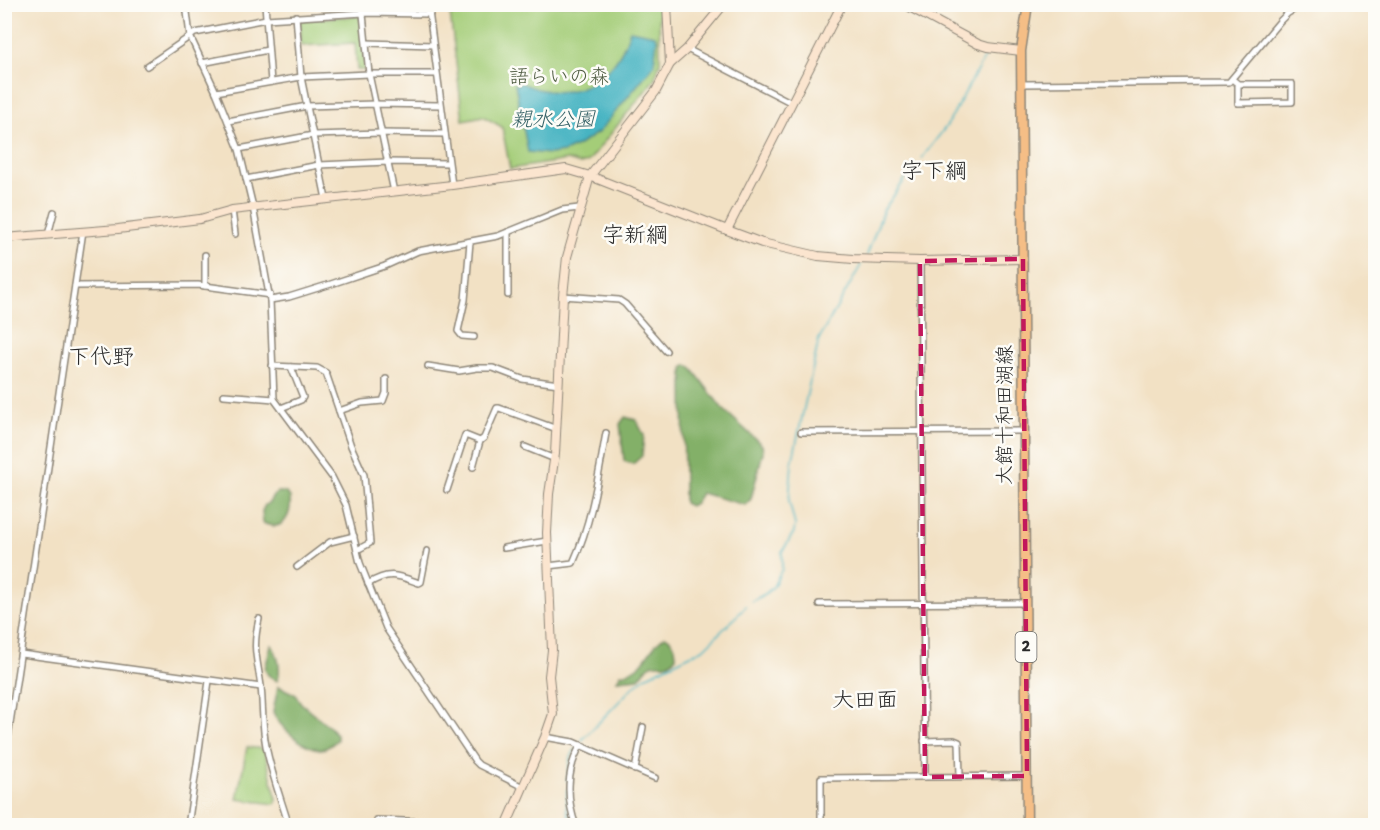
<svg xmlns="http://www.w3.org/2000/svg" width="1380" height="830" viewBox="0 0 1380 830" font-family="'Gochi Hand','Klee One',sans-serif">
  <rect width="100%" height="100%" fill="#fdfcf7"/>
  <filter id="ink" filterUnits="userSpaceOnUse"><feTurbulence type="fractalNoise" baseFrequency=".0167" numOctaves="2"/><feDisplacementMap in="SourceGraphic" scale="12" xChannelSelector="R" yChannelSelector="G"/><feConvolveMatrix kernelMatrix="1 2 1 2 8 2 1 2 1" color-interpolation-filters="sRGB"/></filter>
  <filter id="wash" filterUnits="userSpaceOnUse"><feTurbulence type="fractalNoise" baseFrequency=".008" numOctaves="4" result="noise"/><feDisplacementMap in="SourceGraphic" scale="24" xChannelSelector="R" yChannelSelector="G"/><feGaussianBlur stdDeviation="1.35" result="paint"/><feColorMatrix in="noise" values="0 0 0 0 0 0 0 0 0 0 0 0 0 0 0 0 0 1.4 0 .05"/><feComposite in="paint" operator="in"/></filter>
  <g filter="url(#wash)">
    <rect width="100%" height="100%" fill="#f2e1c4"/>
    <g fill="#a4cd78" stroke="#687c52" stroke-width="1.5">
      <path d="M449,5h210l1,58 -6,17 -66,82 -8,2 -12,-4 -58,9 -8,-42 -19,-11 -20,4z"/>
      <path d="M361,16l4,54h-8l-2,-27 -54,3 -1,-27z"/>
      <path d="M247,747l17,2 13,51 -2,4 -38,-5z"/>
    </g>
    <g fill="#83b068" stroke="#576e4a" stroke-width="1.5">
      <path d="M687,365l4,2 31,41 40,37 1,7 -12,47 -6,6 -44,-12 -6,10 -5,3 -6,-3 -1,-135z"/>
      <path d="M625,417l11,3 8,15 -2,21 -9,8 -9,-3 -4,-37z"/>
      <path d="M278,492h7l5,5c2,18 -6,36 -27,26l-1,-12 3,-6 4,-2 3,-6z"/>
      <path d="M665,636c9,4 11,12 11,21 -10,11 -12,6 -23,7l-7,5 -7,9 -22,2 4,-6c29,-7 23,-24 44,-38z"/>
      <path d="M271,645c7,7 11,27 6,36l-9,-6 -3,-6z"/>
      <path d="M278,686l17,8 6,9 30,25 6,8v4c-6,5 -10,9 -17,9 -17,-1 -41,-22 -47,-37z"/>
    </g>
    <path fill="#46b4c2" stroke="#387076" stroke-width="1.5" d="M630,30l25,5 2,4 -3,26 -55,67 -22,14 -13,6 -14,2 -22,-2 -13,-68 3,1 2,-2c7,2 15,6 22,7 44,9 77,-20 88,-60z"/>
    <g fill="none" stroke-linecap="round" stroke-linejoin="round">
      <g stroke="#46b4c2" stroke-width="1.5">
        <path d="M922,158l26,-34 38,-70"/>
        <path d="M867,255l16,-44 32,-46"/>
        <path d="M752,601l13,-7 8,-7 9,-18v-17l12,-20 1,-7 -6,-24 3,-38 27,-124 42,-74"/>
        <path d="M582,740l50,-52 13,-11 58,-28 29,-28 14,-15"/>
        <path d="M567,781l3,-22 6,-11"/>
        <path d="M567,789v20l5,17"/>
      </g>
    </g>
  </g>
  <g filter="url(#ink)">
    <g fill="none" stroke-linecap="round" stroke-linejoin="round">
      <g stroke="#8e8678" stroke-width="8">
        <g id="street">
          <path d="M186,4l4,32 26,56 23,57 14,58 17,93 4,99 58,78 14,28 14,58 26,65 89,133 4,4 44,22"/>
          <path d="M265,4l6,78"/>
          <path d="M362,4l7,70 25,118"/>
          <path d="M428,4l24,181"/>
          <path d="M296,16l5,61 25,122"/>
          <path d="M367,43l66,2"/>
          <path d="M687,49l105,54"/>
          <path d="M202,63l66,-13"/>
          <path d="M147,66l48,-33 71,-14 98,-6 66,1"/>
          <path d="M1232,79l6,5h54v18l-54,1v-19"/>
          <path d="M1022,84l207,-2 51,-61 8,-8 15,-9"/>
          <path d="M216,92l85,-15 68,-3h67"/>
          <path d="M228,121l79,-15 68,-2 65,1"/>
          <path d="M239,149l74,-14 68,-2 64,1"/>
          <path d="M246,179l73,-14 69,-3 60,1"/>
          <path d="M232,210l3,24"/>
          <path d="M48,235l6,-23"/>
          <path d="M470,242l-5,58 -7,31 4,5 12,1"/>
          <path d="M205,255v31"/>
          <path d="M920,261l5,516"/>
          <path d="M75,286l123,-1 72,10"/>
          <path d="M508,295v-63"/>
          <path d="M563,296l56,4 6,4 41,47"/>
          <path d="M270,300l19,-3 42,-13 54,-18 33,-15 80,-15 64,-26 17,-2"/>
          <path d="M272,366l45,2 9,5 25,73 13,29 6,68 -13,7"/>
          <path d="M428,366l31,5 18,-3h16l29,11 37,5"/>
          <path d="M224,395l50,4"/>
          <path d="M281,408l20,-8 2,-3 -12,-30"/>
          <path d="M339,411l23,-8 21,-2 3,-8v-14"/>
          <path d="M801,432l222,-1"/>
          <path d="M480,441l4,-3 13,-30h2l58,21"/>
          <path d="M525,447l30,12"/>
          <path d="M447,490l18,-55 15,6 -7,26"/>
          <path d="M504,548l43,-7"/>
          <path d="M548,566l25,-3c19,-42 25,-85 33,-130"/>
          <path d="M297,567l33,-25 24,-6"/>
          <path d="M368,584c21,-13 29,-9 51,-1l2,-1 6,-31"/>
          <path d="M819,604l206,-1"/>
          <path d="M259,619c-7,30 -2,38 2,67 2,20 1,40 5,60 5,27 15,53 23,80"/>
          <path d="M21,654l240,33"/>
          <path d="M545,737l28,5 82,36"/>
          <path d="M924,741l30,-1 5,2 1,34"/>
          <path d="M4,764l79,-533"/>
          <path d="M635,770l8,-43"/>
          <path d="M377,820l55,2 10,4"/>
          <path d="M188,826l21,-145"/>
          <path d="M576,826c-10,-27 -10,-57 5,-81"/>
          <path d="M821,826v-48l206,-2"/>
        </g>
      </g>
      <g stroke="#8e8678" stroke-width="10">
        <g id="secondary">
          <path d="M904,4l74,40 10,3 33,4"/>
          <path d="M670,64l17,-15 37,-45"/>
          <path d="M727,230l115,-226"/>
          <path d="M4,238l114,-9 82,-10 32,-9 220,-25 114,-16 24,7 137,54 35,13 56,13 35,3 67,2 103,-2"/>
          <path d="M506,826l39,-89 8,-23 -4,-38 3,-26 -5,-117 2,-39 6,-40 8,-158 4,-39 23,-81 66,-85 14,-27 -3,-60"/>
        </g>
      </g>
      <g stroke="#8e8678" stroke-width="11">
        <path id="primary" d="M1027,826l-6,-775 7,-47"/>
      </g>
      <use href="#street" stroke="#fff" stroke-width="5"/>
      <use href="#secondary" stroke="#fbe5cf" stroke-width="8"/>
      <use href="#primary" stroke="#f5be86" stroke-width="8"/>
    </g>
  </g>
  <path fill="none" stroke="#c2185b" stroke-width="4.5" stroke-dasharray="12 8" stroke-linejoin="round" d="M1023,259l4,517 -102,1 -5,-516z"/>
  <g text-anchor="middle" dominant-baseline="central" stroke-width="5" stroke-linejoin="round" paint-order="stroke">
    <rect fill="#fdfcf7" stroke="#6a6a68" stroke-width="1.5" x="1015.5" y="632" width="21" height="30" rx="4.5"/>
    <g font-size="18" font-weight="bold" fill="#2b2b2b">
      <text x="1026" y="647">2</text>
    </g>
    <g font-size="20" fill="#4f5c42" stroke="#fdfcf7">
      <text x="559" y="79">語らいの森</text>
    </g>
    <g font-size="20" fill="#2b2b2b" stroke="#fdfcf7">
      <text transform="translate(1007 415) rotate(-90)">大館十和田湖線</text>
    </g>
    <g font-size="21" font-style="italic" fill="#366267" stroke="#fdfcf7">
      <text x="553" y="122">親水公園</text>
    </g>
    <g font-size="22" fill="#2b2b2b" stroke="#fdfcf7">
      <text x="934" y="174">字下綱</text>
      <text x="635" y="238">字新綱</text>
      <text x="101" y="360">下代野</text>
      <text x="865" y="703">大田面</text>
    </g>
  </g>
  <rect width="1380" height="830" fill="none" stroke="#fdfcf7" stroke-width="24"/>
</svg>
